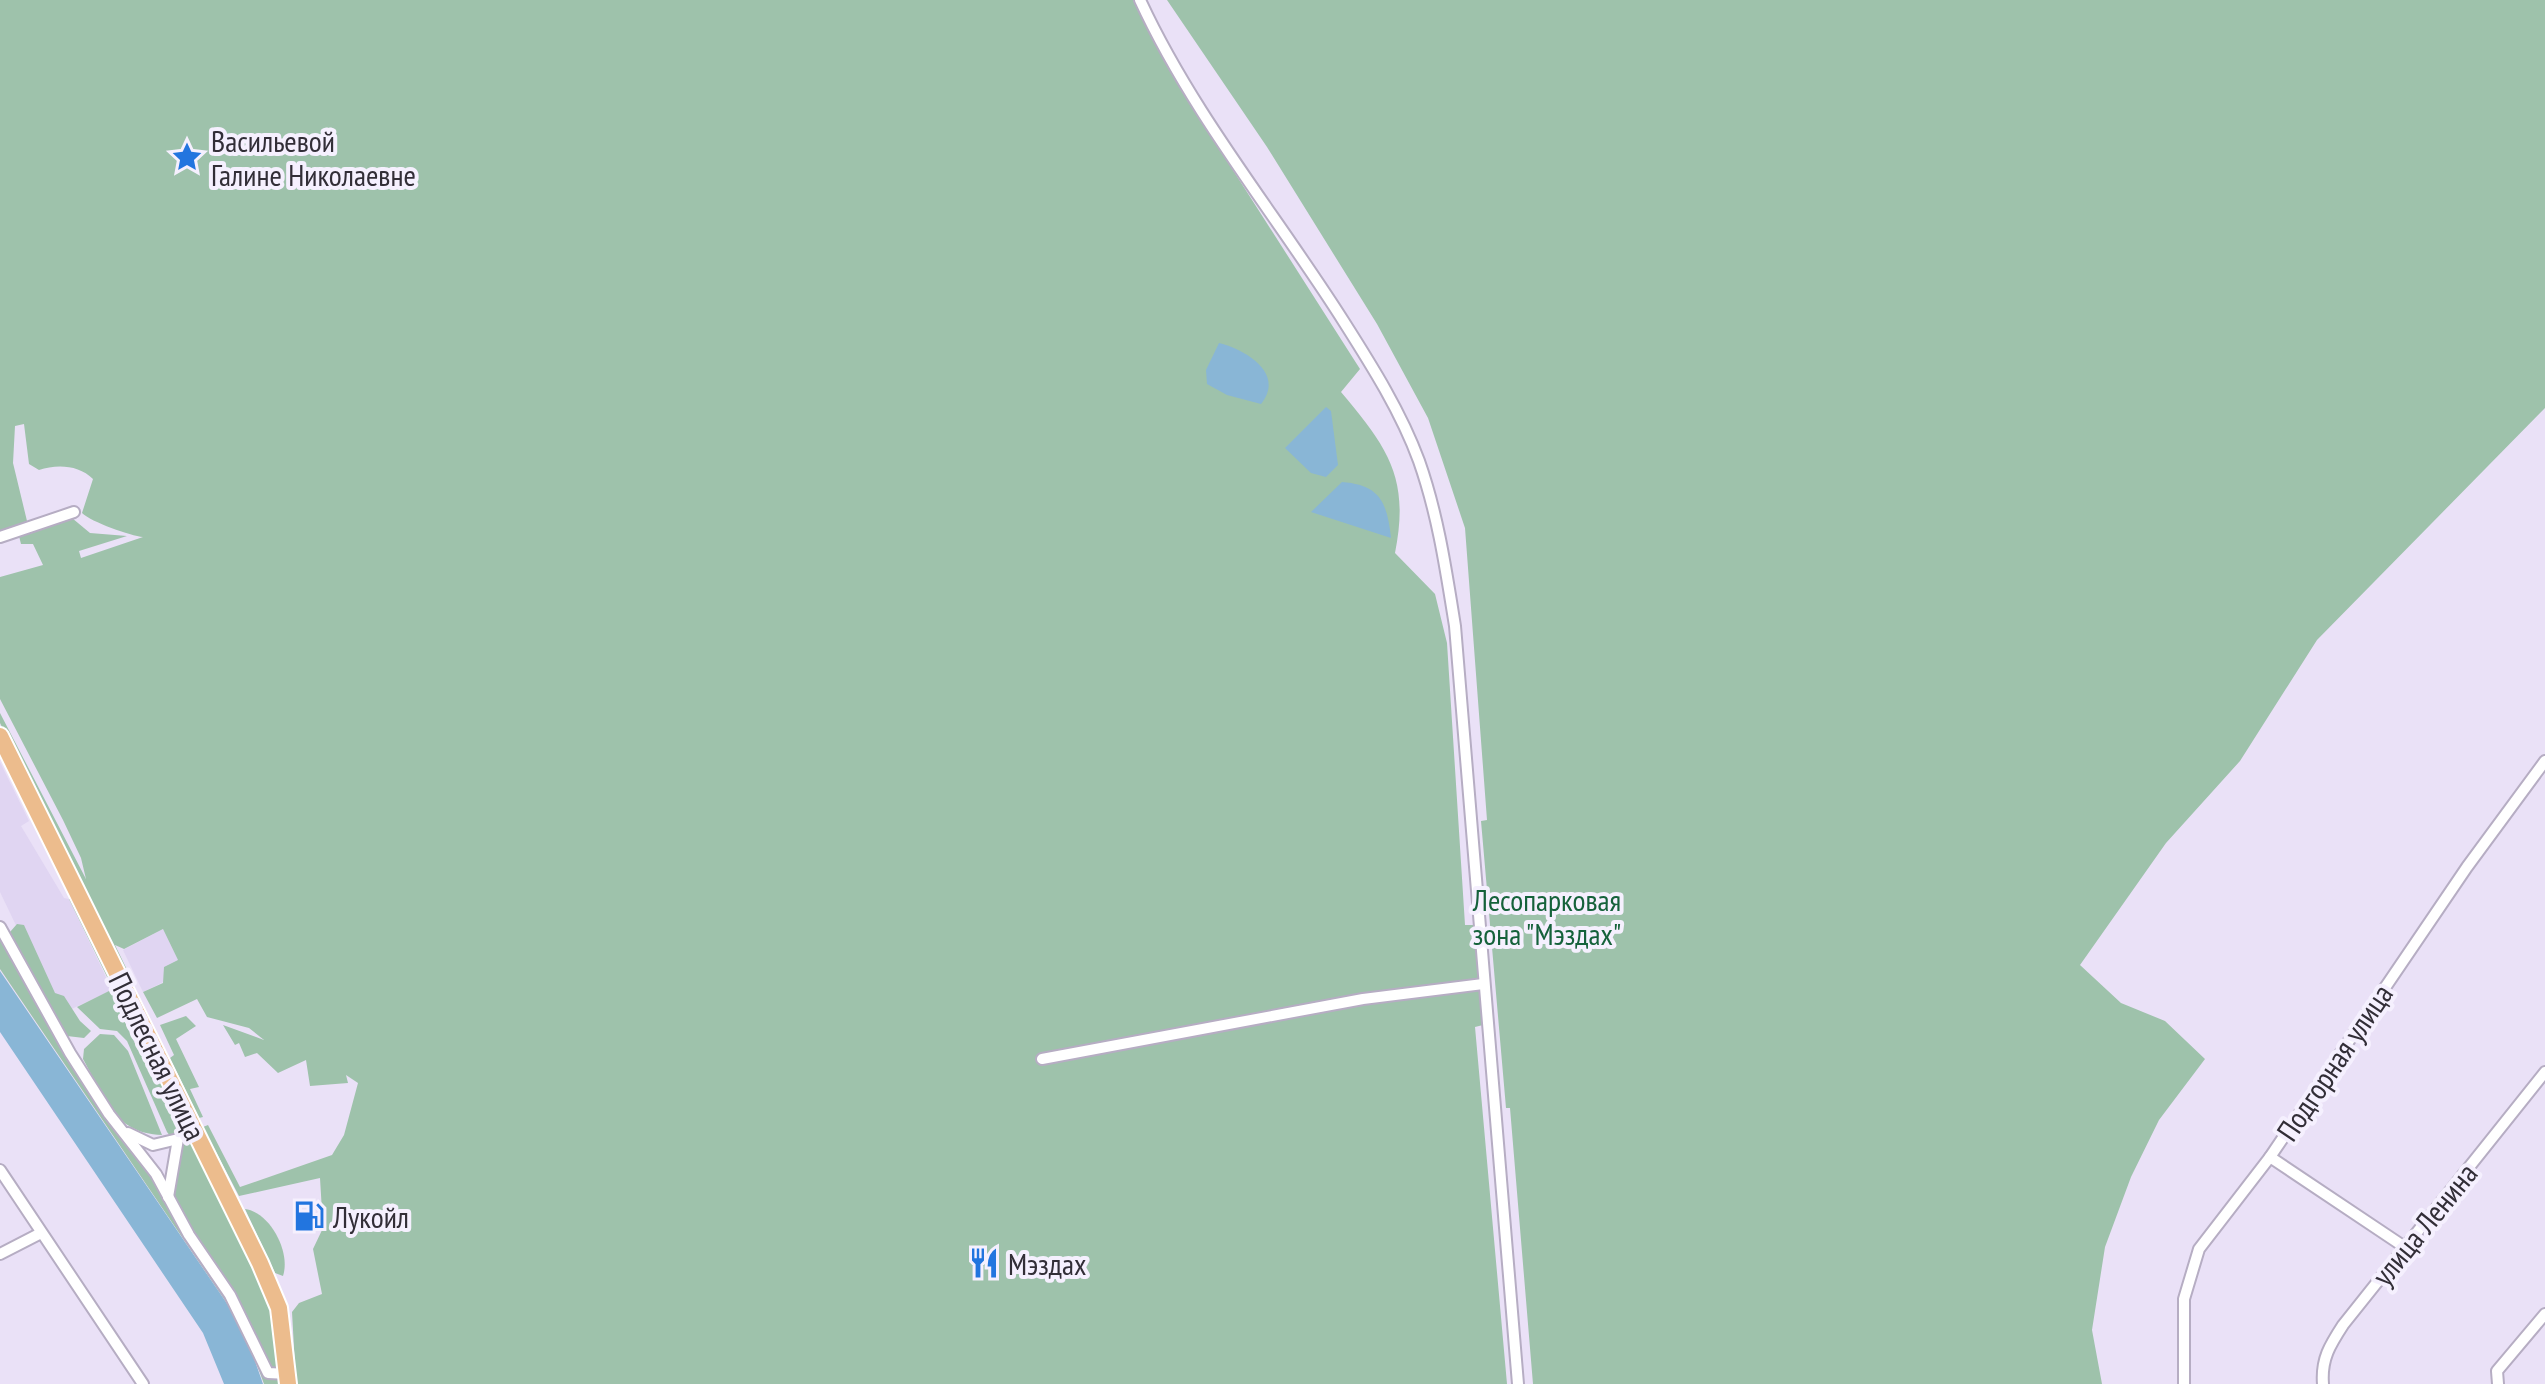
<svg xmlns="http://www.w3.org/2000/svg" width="2545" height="1384" viewBox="0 0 2545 1384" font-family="'PT Sans Narrow',sans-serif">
  <rect width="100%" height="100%" fill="#eae1f7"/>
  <g fill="#e0d5f2">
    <path d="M0,762l29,59 -8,5 43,72 5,1 43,91 -53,25 -59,-123z"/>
    <path d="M163,929l21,43 -41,20 -20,-42z"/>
  </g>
  <g fill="#9ec2ab">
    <path d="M0,0h1133l54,98 173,271 -19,23c47,56 69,86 54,161l40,41 12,49 18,282h10l8,100 -8,2 32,357h-1211l-4,-72 7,-9 23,-9 -9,-45 10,-21 -3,-50 -81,18 -36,-69 5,-2 32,62 92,-32 12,-20 14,-52 -12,-8 2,8 -38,3 -4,-26 -28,13 -21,-20 -12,4 -6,-14 -4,2 -12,-20 41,15 -15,-12 -42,-11 -10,-18 -40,19 -14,-26 20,-9 1,-16 14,-7 -15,-31 -39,20 -9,-4 18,37 -4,2 -129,-261v-10l86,166 -5,-21 -18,-38 -63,-121v-122l43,-12 -10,-21h-12l-2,-8 53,-18 18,15 37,3 -48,15 2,7 62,-21c-12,-1 -52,-15 -61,-24l11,-34c-14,-14 -36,-15 -54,-9l-10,-6 -5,-40 -9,2 -2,37 14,58 -27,10z"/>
    <path d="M1167,0h1378v408l-228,232 -77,121 -74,82 -86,122 41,38 44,18 40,38 -46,61 -28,57 -26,70 -13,83 10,54h-569l-23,-276h-4l-25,-287 6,-1 -22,-292 -37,-110 -51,-94 -110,-177z"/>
    <path d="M73,897l46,99 -5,3 24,51 9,-3 35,77 -5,11 -7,1 -3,-4 -40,-91 -10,-10 -17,-2 -23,-22 36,-18 -44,-90z"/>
    <path d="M17,924l7,1 31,68 9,3 16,25 11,10 -7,7 -17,-2 -55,-98 -2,-6z"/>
    <path d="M0,933l163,261 14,-27 6,-25h8l67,132 17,43 3,67h-14l-21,-57 -243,-358z"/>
    <path d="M186,1016l10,10 -20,13 23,48 -9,2 13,28 -4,1 -29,-60 4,-3 -14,-30z"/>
    <path d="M100,1034l14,1 14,16 34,84c-49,-2 -58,-39 -79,-76l1,-10z"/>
    <path d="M245,1209c25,3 46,43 38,67l-8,-3z"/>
  </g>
  <g fill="#89b6d6">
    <path d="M1219,343c25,6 67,30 42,61l-34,-9 -20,-11 -1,-14z"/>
    <path d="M1326,407l5,4 7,54 -12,12 -15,-4 -26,-25z"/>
    <path d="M1342,482c38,3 45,20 49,56l-80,-26z"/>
    <path d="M0,971l243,356 20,57h-39l-21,-51 -203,-301z"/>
  </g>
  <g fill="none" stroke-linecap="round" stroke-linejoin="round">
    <g stroke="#b6adc3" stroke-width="14">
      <g id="minor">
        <path d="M1140,0c53,115 137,216 204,322 28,44 57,90 75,139 19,54 27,109 36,165l63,758"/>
        <path d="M0,537l74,-25"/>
        <path d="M0,927l70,126 39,61 47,60 33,61 41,60 38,78 20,1"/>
        <path d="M1042,1059l321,-60 120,-15"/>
        <path d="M128,1133l25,12 25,-6"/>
        <path d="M2270,1157l136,91"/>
        <path d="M0,1170l143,214"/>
        <path d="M168,1197l10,-58 16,-10"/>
        <path d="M0,1254l41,-21"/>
        <path d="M2184,1384v-85l15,-50 71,-92 197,-290 78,-106"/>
        <path d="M2323,1384c-2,-25 7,-39 20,-59l202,-253"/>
        <path d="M2498,1384l-1,-13 48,-57"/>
      </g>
    </g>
    <g stroke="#fff" stroke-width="20">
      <path id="primary" d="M0,736l260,527 19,45 9,76"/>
    </g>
    <use href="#minor" stroke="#fff" stroke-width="10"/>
    <use href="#primary" stroke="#ecbc8d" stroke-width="16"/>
  </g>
  <defs>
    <g id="sight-bare" transform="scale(2.4)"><path d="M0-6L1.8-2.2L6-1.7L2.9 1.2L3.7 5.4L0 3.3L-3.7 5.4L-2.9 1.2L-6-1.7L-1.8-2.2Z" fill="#2275df" stroke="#f5f0fe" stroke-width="2.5" paint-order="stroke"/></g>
    <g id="fuel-bare" transform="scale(2.4)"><path d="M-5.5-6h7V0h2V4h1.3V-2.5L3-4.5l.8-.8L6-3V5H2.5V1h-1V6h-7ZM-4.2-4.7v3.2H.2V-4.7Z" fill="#2275df" stroke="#f5f0fe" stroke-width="2.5" paint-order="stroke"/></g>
    <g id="restaurant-bare" transform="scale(2.4)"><path d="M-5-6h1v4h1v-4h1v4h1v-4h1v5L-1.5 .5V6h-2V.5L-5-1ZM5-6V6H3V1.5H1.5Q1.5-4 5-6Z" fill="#2275df" stroke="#f5f0fe" stroke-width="2.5" paint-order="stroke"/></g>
  </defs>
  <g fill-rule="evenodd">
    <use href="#sight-bare" x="187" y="157"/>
    <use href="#fuel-bare" x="309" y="1216"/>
    <use href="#restaurant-bare" x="984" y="1263"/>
  </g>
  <g text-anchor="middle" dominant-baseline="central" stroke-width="8" stroke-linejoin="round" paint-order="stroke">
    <g font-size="30" fill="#322e37" stroke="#f5f0fe" text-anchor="start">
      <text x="211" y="140">Васильевой<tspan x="211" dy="34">Галине Николаевне</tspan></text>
      <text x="333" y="1216">Лукойл</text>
      <text x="1008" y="1263">Мэздах</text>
    </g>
    <g font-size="30" fill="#15623b" stroke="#f5f0fe">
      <text x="1547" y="899">Лесопарковая<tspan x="1547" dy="34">зона "Мэздах"</tspan></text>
    </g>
    <g font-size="30" fill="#322e37" stroke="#f5f0fe">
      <text transform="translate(158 1056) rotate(64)">Подлесная улица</text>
      <text transform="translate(2334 1062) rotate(-56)">Подгорная улица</text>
      <text transform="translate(2424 1224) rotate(-51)">улица Ленина</text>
    </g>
  </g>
</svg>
